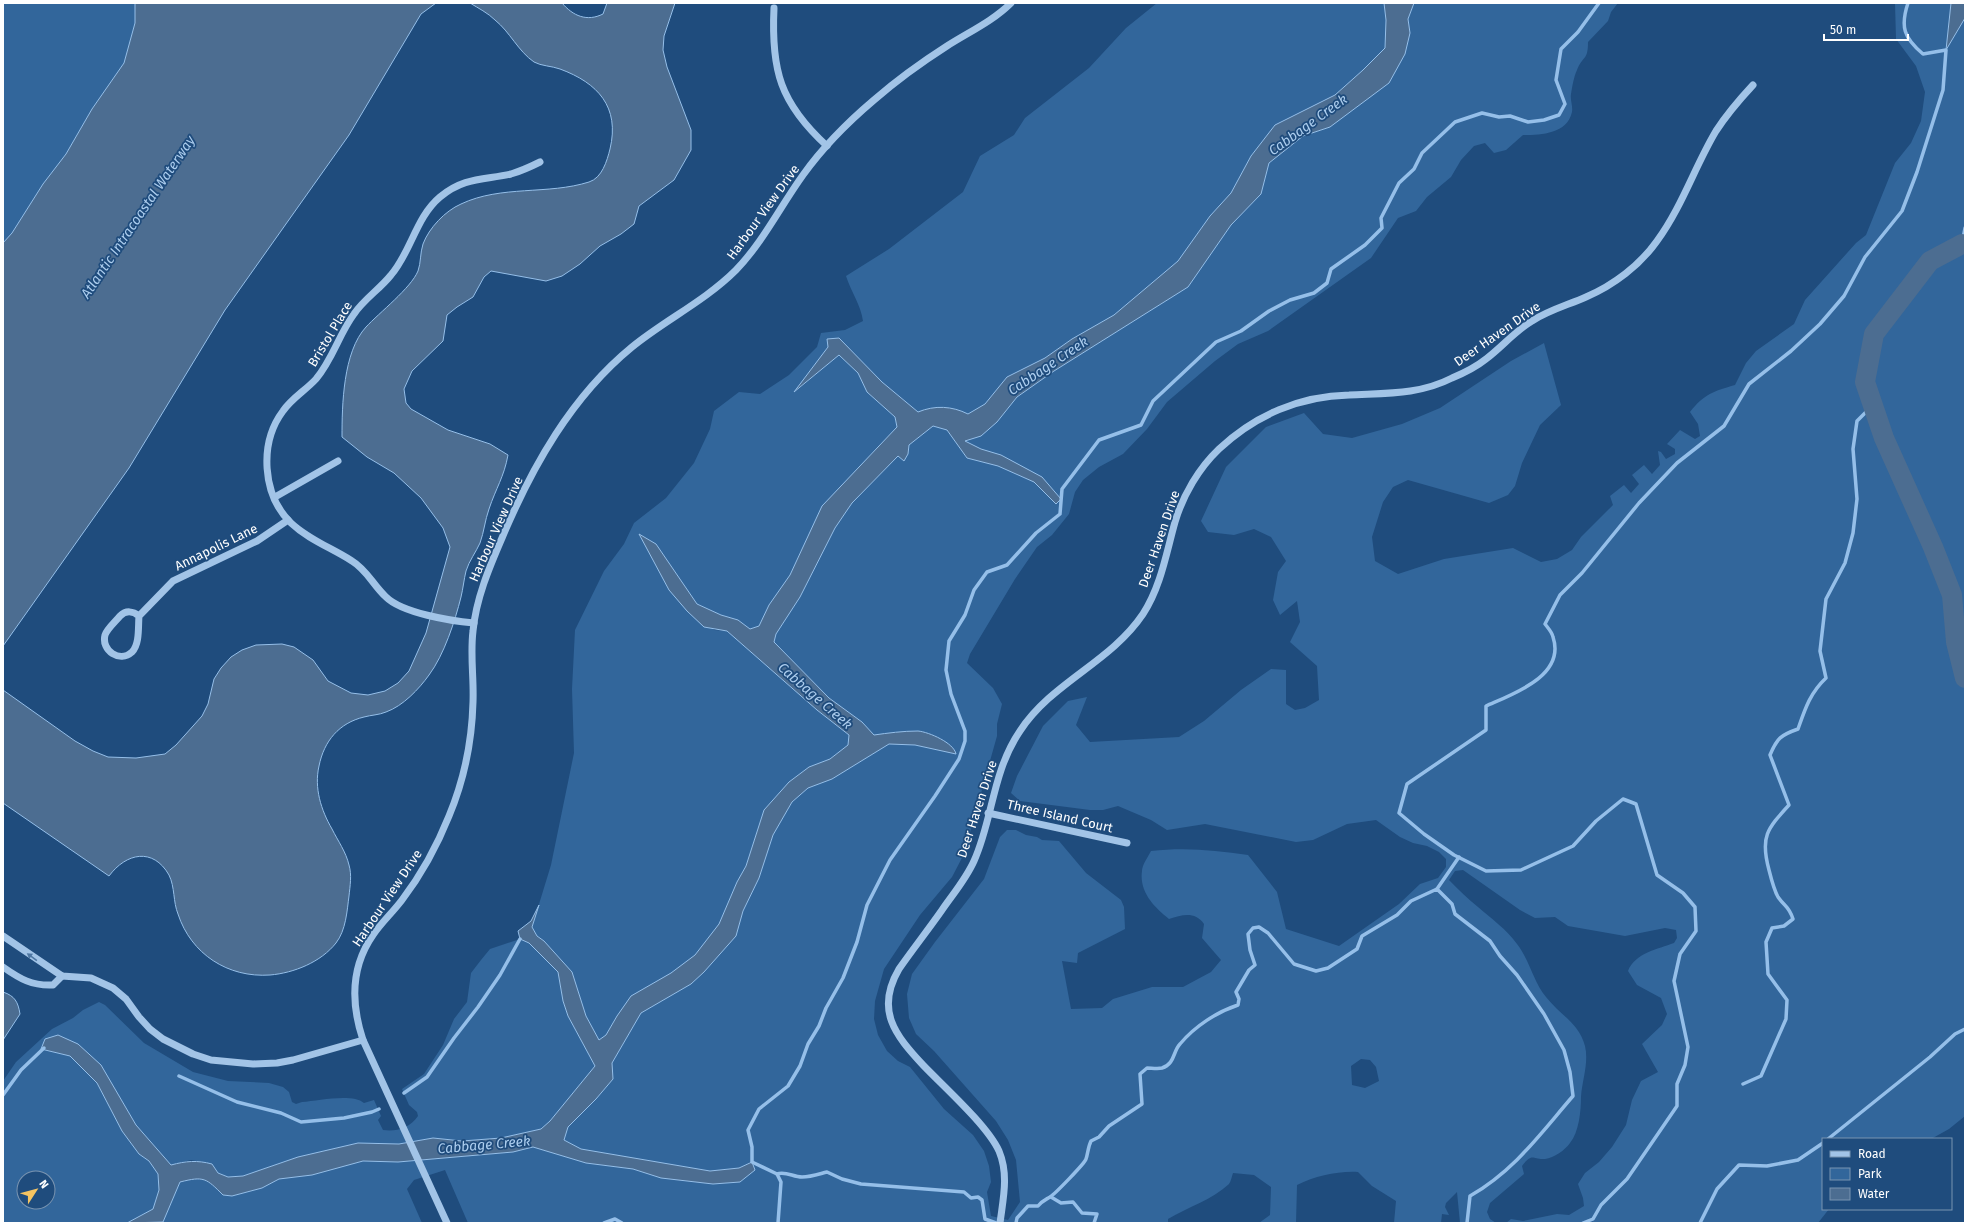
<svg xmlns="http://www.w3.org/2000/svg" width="1968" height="1226" viewBox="0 0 1968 1226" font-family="'Fira Sans',sans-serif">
  <rect width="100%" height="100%" fill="#1f4c7d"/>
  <g fill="#32669b" fill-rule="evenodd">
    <path d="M3,3h132v20l-11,40 -32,46 -26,45 -23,30 -31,49 -9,10z"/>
    <path d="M1157,3h227l2,16 -1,29 -22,22 -28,25 -60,30 -24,31 -20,37 -21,23 -32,45 -64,54 -42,24 -27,19 -38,19 -22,27 -17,11c-16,-9 -33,-10 -50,-3l-36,-30 -43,-44 -11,9 -32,44 43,-36 19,18 9,19 28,25 2,10 -27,28 -69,96 -11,24 -21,30 -10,21 -9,3 -12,-9 -17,-5 -24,-11 -41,-60 -16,-9 74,95 13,1 90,79 32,25 -1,10 -18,14 -21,8 -20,15 -25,28 -18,56 -9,16 -17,42 -25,31 -78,61 -11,19 -7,6 -13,-25 -14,-44 -28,-31 -7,-5 -5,-9 19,-62 23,-112 -2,-64 3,-59 29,-59 20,-27 10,-21 32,-25 28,-35 16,-34 4,-18 25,-19 21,2 29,-19 28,-28 4,-14 24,-3 18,-9c-2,-16 -12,-29 -17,-45l43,-27 74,-57 17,-36 34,-21 11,-17 64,-50 37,-40z"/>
    <path d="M1414,3h204l-7,9 -3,9 -20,21c0,19 -5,13 -11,28 -3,6 -5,17 -6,24 -1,6 2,12 1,18 -5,22 -31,23 -49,23l-17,15 -12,3 -9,-10 -11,3 -13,14 -10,17 -24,20 -11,14 -18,7 -27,40 -103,73 -30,13 -23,17 -48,41 -20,27 -24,25 -24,13 -16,13 -8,12 -6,22 -17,21 -15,12 -22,32 -45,75 -3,9 26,25 9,16 -5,20v12l-33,118 -12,23 -32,38 -36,54 -9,32 -1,18 4,16 9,16 11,10 12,6 34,42 29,26 11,16 5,15 2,16 -4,10 4,24 17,4 12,-18 -4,-42 -8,-20 -12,-19 -62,-70 -18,-17 -7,-16 -2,-24 5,-20 23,-32 49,-63 16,-42 7,-7h9l10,5 11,2 5,3 17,1 27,32 35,27 3,7 1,22 -47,24 -1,10 -15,-2 9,48 31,-1 11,-9 39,-12h31l28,-15 10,-12 -19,-22 2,-14c-9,-13 -22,-9 -35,-5 -15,-12 -30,-27 -27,-48 0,-6 6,-14 9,-20 33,-4 64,-1 97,4l29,37 9,37 53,17 60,-42 21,-20 18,-6 8,-11v-8l-7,-7 -12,-6 -14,-3 -13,-6 -24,-17 -29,4 -34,16 -17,2 -91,-18 -38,6 -16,-10 -33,-14 -15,4h-13l-70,-9 -9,-8 6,-17 26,-50 25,-25 19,-4 -11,28 14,17 89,-5 25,-16 37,-31 30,-21 15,1v34l9,6 10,-2 14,-8 -2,-34 -27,-24 10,-20 -3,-21 -17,14 -7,-15 5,-28 8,-11 -15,-24 -17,-8 -20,6 -26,-3 -7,-11 25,-54 40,-40 38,-14 19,21 29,4 50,-14 38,-16 71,-47 33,-18 17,62 -21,20 -18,38 -7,23 -7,9 -19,8 -81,-23 -15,7 -10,15 -11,35 3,24 23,13 46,-15 69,-11 28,14 16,-3 15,-9 9,-13 32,-32 -3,-9 14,-11 7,8 8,-9 -7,-9 12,-10 8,9 8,-9 -2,-14 3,1 5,7 9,-5v-5l-8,-5 13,-14 15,9 5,-3 -2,-12 -8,-12c14,-18 24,-21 45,-27l11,-22 10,-12 38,-27 11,-24 51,-57 10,-8 29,-72 16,-20 10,-22 4,-29 -9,-26 -20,-27 -1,-36h56l-5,46 19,-31v1098l-16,13 -18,10h-108v70h6l-11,14h-312l5,-4 12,2 34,-7 12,1 15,-9 -1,-8 -5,-14 7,-11 14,-11 13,-15 14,-22 6,-25 9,-19 17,-9 -16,-28 20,-19 5,-11 -6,-16 -24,-13 -9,-14c7,-18 30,-22 46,-28l3,-5 -1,-8 -11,-2 -40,8 -57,-10 -13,-9 -20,1 -15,-8 -57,-40 -8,1 -6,9c9,9 19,19 29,27 14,12 28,22 39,37 13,17 16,37 29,53 14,18 33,26 39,49 4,17 -3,34 -4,51 0,14 -2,35 -11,46 -5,7 -16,15 -25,16 -13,1 -12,-7 -23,7l2,8 -34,29 -3,9 3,7 6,4h-36l-3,-31 -11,11 -1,4 4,8 -7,-1 -1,9h-47l2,-22 -24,-15 -14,-14c-21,-1 -42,4 -61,13l-1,38h-37l11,-8 1,-28 -17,-12 -21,-2c-1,3 -2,8 -4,11 -17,16 -41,23 -61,35v4h-700l-23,-53 -31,10 -7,9 15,34h-261l2,-1 17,-40c24,-6 26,-4 43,13l9,1 30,-8 17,-9 33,-4 51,-14 35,1 115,-10 20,-5 53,16 47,6 28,9 52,6 27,-2 15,-12 -4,-8 -12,6 -29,3 -129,-22 -17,-9 4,-13 28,-28 17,-20 -1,-16 29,-50 50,-29 13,-12 31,-36 8,-25 16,-33 14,-43 19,-33 16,-14 24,-9 57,-35 26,1 41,9 -60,-22 -22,4 -12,-14 -33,-24 -55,-56 2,-8 24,-37 35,-69 17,-25 46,-47 6,5 4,-7 1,-9 24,-19 14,4 20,28 31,8 36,16 22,22 5,-5 -80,-50 -17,-8 33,-19 20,-25 37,-26 134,-84 43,-62 30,-31 8,-31 34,-27 27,-9 80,-94 -2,-14zM1361,1059l9,1 6,7 3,14 -14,7 -13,-3 -1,-19z"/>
    <path d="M520,939l9,4 29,29 5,29 5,15 27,50 -45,55 -9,8 -40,9 -39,3 -29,-3 -34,6 -41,-1 -60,14 -55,19 -15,1 -10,-4 -6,-9 -21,-4 -20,5 -35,-40 -15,-26 -43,-55 -36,5 28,7 27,27 25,48 17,23 10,7 9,13 1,16 -6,19 -26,14h-124v-142l13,-19 36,-33 21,-11 10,-8 16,-8 6,3 39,38 49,29 35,9 41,2 14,4 6,5 3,10 4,2 6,-2c16,-1 50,-9 62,1l10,-3 7,16 -3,4 5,10c13,2 27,-2 35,-14l-1,-4 -8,-7 -7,-16 22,-15 19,-29 11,-26 13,-17 4,-29 10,-13 9,-11zM24,1178h24v24h-24z"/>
  </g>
  <g fill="#4c6d91" stroke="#95bfe9">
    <path d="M135,3h301l-15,11 -72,121 -124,175 -96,158 -126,178v-403l9,-10 31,-49 23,-30 26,-45 32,-46 11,-40z"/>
    <path d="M470,3h92c11,13 25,19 41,11l4,-11h68l-11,33 -1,14 4,17 24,63v20l-17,30 -35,26 -5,18 -13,10 -21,12 -20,18 -18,12 -16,5 -55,-10 -7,6 -11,20 -16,10 -10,8 -4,26 -31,30 -8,18 2,14 5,6 37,21 42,14 18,11c-4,22 -12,33 -19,54 -4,11 -5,23 -9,34 -4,9 -11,18 -14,28 -2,8 -3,18 -5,26 -6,24 -17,58 -32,78 -10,14 -26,31 -43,37 -7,3 -15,3 -22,5 -25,6 -40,24 -45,49 -5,22 2,44 13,63 6,12 14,23 17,36 3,10 1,21 0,31 -2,15 -3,34 -13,47 -15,19 -42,30 -66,32 -42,3 -79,-21 -92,-61 -5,-12 -3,-27 -9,-39 -16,-28 -43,-22 -60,1l-106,-73v-113l72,51 18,10 15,6 28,1 29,-4 11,-9 26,-29 6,-12 6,-25 7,-11 10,-11 11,-7 14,-5 26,-1 12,3 19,13 15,21 23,12 17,2 17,-4 13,-8 11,-12 17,-38 24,-86 -7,-19 -22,-30 -27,-25 -27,-16 -25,-20c0,-32 1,-85 24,-110 13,-14 45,-39 52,-56 3,-8 2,-18 5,-27 6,-16 22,-33 38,-40 40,-19 87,-9 128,-22 13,-4 18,-21 21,-33 10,-42 -12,-66 -50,-80 -8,-3 -19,-3 -26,-7 -16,-11 -24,-30 -39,-42 -7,-7 -17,-12 -25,-17z"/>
    <path d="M1384,3h30l-6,16 2,14 -5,21 -16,29 -59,44 -27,9 -34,27 -8,31 -30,31 -43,62 -134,84 -37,26 -20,25 -16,14 -16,5 16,8 20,6 41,22 19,22 -5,5 -22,-22 -36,-16 -31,-8 -20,-28 -14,-4 -24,19 -1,9 -4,7 -6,-5 -46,47 -17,25 -35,69 -24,37 -2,8 55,56 33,24 12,13c14,-2 29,-4 44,-4 11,1 36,12 38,23l-41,-9 -26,-1 -57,35 -24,9 -16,14 -19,33 -14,43 -16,33 -7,25 -32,36 -13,12 -50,29 -29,50 1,16 -17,20 -28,28 -4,13 17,9 129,22 29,-3 13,-6 3,8 -15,12 -27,2 -52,-6 -28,-9 -47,-6 -53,-16 -20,5 -115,10 -35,-1 -51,14 -33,4 -17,9 -30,8 -9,-1c-17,-17 -19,-19 -43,-13l-17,40 -36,1 26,-14 6,-19 -1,-16 -9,-13 -10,-7 -17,-23 -25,-48 -27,-27 -29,-7 4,-10 13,-4 20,9 23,21 35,60 35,40c15,-4 26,-5 41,-1l6,9 10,4 15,-1 55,-19 60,-14 41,1 34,-6 29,3 39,-3 40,-9 9,-8 45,-55 -27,-50 -5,-15 -5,-29 -29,-29 -9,-4 -2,-8 13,-10 8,-16 -7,22 5,9 7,5 28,31 14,44 13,24 7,-5 11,-19 14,-20 40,-23 24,-18 24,-31 18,-42 9,-16 18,-56 25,-28 20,-15 21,-8 18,-14 1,-10 -32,-25 -90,-79 -23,-4 -17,-16 -18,-21 -30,-56 17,10 41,60 24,11 17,5 12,9 9,-3 10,-21 21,-30 32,-69 75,-79 -2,-10 -28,-25 -9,-19 -19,-18 -45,37 34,-45 -1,-8 12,-1 43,44 36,30c17,-7 34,-6 50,2l17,-10 22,-27 38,-19 27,-19 42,-24 64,-54 32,-45 21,-23 20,-37 24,-31 60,-30 28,-25 22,-22 1,-28z"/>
    <path d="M1951,3h14v15l-19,32z"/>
    <path d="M3,992c12,4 15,10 17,22l-17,26z"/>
  </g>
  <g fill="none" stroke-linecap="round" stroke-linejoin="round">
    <g stroke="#95bfe9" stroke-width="3.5">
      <path d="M1965,228l-3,16 3,6"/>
      <path d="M1437,889l22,-32"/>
      <path d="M179,1076l58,26 44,11 20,9 43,-4 28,-6 7,-3"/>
      <path d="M1743,1084l18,-8 25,-57 1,-19 -19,-26 -2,-32 6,-14 12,-2 9,-7c-4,-13 -8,-12 -15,-22 -4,-7 -7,-19 -9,-27 -9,-33 -2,-41 20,-65l-19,-50c7,-17 11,-20 28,-26 7,-20 12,-36 28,-51l-6,-27 6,-52 19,-36 8,-30 4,-34 -4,-50 4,-28 16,-16"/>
      <path d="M404,1093l23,-16 27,-39 24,-31 22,-32 20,-36"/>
      <path d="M3,1095l18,-25 23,-22"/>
      <path d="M1828,1139l102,-82 25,-23 10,-5"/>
      <path d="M777,1174c9,-3 16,3 25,3 9,0 17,-3 25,-5l15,7 19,5 103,8 7,6 7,-1 4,3 3,19 11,4"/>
      <path d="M1051,1197l10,6 12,-1 9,11 15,1 -3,9"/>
      <path d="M604,1223l11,-4 7,4"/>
      <path d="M778,1223l3,-41 -4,-8 -25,-12v-15l-4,-17 11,-21 29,-23 12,-20 8,-22 11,-18 7,-18 17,-30 14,-36 10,-37 23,-45 45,-64 24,-37 6,-18v-10l-14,-37 -5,-24 3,-29 16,-26 9,-25 13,-18 20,-7 29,-32 24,-19 2,-25 37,-49 42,-15 12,-24 63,-59 25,-11 28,-20 21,-11 24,-7 13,-10 4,-14 34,-24 17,-17 -1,-10 18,-35 15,-14 8,-16 33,-31 27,-9 17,4 11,-1 18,6 16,-2 15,-5 6,-11 -9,-24 5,-31 17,-17 21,-29"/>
      <path d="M1016,1223l1,-5 11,-12h10c4,-5 7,-6 12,-9 5,-3 35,-34 36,-38 2,-6 2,-12 5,-18l8,-4 10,-11 33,-22 -2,-30 7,-6c4,0 11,1 15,0 13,-4 11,-17 18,-24 15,-18 37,-32 58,-39l1,-6 -3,-7 13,-22 6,-5 -5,-15 -2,-16 5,-6 6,-1 9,6 26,31 22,7 12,-3 29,-19 5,-13 35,-21 14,-14 26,-12 15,15 3,10 35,27 10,15 17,19 27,39 20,36 6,22 3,24c-33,38 -58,74 -103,100l-3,27"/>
      <path d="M1583,1223l10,-4 8,-14 26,-26 50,-73v-22l8,-19 3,-18 -14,-66 6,-27 16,-23 -1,-24 -12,-14 -26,-18 -21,-71 -13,-5 -27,22 -23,25 -52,24 -35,1 -32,-16 -30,-21 -25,-21 8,-29 79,-54v-24c27,-12 80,-30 67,-69 -1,-5 -5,-9 -8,-13l15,-29 22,-22 57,-70 38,-40 47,-37 25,-42 42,-33 29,-27 24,-28 21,-39 37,-46 15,-39 26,-82 3,-40 -23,4c-19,-16 -23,-27 -15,-51"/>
      <path d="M1700,1223l17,-34 22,-24 28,1 31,-6 25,-17"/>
    </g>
    <path stroke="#4c6d91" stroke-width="20" d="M1962,244l-32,17 -56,73 -9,48 19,56 49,109 19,48 4,47 9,36"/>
    <g stroke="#a2c4e7" stroke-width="7">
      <path d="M774,8c-3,62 6,95 53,138"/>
      <path d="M275,497l63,-36"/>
      <path d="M139,616c-1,10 1,28 -7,36 -12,11 -31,-1 -27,-17 2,-6 11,-14 15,-19 6,-6 13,-5 19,0l34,-35 84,-40 31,-21"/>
      <path d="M474,623c-23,-2 -72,-10 -88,-26 -13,-12 -19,-27 -34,-36 -20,-13 -43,-21 -61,-38 -29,-28 -32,-80 -8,-112 9,-13 23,-21 33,-32 17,-20 23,-45 38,-65 10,-15 26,-25 37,-39 20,-23 25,-58 49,-78 24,-20 44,-17 71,-23 10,-3 19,-7 29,-12"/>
      <path d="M988,813l139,30"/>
      <path d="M3,936l59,40 29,2 22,10 13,11 13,18 11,12 13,10 30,15 18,6 42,4 24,-1 16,-3 70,-20"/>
      <path d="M3,967c17,12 29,19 50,18l9,-9"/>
      <path d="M447,1223l-84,-183c-12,-36 -13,-72 10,-105 8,-12 20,-23 29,-35 19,-25 35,-54 47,-84 15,-36 23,-75 24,-114 1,-24 -3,-47 0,-71 3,-32 16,-63 29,-93 30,-71 69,-141 130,-191 33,-27 73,-46 104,-77 27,-28 44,-63 67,-95 20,-28 45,-53 71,-75 23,-20 48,-38 73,-54 22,-14 46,-25 64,-43"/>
      <path d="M1000,1223c3,-24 9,-48 -1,-72 -12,-26 -55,-64 -76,-86 -28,-30 -48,-55 -24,-96 14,-20 29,-39 43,-59 11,-16 24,-31 32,-49 19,-42 18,-89 46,-130 32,-49 90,-68 123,-117 18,-28 23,-60 32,-92 8,-27 24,-54 44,-73 36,-34 81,-53 130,-54 36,-2 70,0 103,-17 12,-5 24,-11 34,-19 16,-12 29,-28 46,-38 17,-11 36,-16 54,-24 28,-12 54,-32 71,-56 25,-34 38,-75 59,-110 11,-17 24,-32 37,-46"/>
    </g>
  </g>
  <defs><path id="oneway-solid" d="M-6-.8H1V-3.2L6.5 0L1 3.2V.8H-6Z"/></defs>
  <use fill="#4d76a2" href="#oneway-solid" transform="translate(32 957) rotate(-144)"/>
  <g text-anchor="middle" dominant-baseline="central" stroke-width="3.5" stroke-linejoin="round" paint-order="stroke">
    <g font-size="13" fill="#fff" stroke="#1f4c7d">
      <text transform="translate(763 212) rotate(-54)">Harbour View Drive</text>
      <text transform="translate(330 334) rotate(-59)">Bristol Place</text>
      <text transform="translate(1497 334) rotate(-35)">Deer Haven Drive</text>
      <text transform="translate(496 529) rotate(-66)">Harbour View Drive</text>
      <text transform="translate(1159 539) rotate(-71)">Deer Haven Drive</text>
      <text transform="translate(216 547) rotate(-26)">Annapolis Lane</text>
      <text transform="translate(977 809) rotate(-72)">Deer Haven Drive</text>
      <text transform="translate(1060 816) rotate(13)">Three Island Court</text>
      <text transform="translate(387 898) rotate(-56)">Harbour View Drive</text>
    </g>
    <g font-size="14" font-style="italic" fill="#adceef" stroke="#1f4c7d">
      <text transform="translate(1308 125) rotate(-36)">Cabbage Creek</text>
      <text transform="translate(138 217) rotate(-56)">Atlantic Intracoastal Waterway</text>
      <text transform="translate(1048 366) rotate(-34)">Cabbage Creek</text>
      <text transform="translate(815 696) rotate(41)">Cabbage Creek</text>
      <text transform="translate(484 1145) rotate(-5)">Cabbage Creek</text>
    </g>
  </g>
  <rect width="1968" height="1226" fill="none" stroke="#ffffff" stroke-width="8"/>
  <rect x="1822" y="1138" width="130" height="72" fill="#1f4c7d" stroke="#7994b1"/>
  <rect x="1830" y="1151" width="20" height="6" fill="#a2c4e7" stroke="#7994b1"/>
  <text x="1858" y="1158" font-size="12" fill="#ffffff">Road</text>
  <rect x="1830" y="1168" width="20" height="12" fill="#32669b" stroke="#7994b1"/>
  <text x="1858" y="1178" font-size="12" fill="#ffffff">Park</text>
  <rect x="1830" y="1188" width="20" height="12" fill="#4c6d91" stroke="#7994b1"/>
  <text x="1858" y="1198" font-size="12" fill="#ffffff">Water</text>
  <g transform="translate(36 1190) rotate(54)"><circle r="19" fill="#1f4c7d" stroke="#7994b1"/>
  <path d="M0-3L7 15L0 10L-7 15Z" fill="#f5c461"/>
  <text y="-6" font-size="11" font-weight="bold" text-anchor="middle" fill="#ffffff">N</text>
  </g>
  <path d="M1824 34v6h84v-6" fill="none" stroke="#ffffff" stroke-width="2"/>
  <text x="1830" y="34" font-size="12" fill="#ffffff" stroke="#1f4c7d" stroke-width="3" paint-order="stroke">50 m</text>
</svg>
